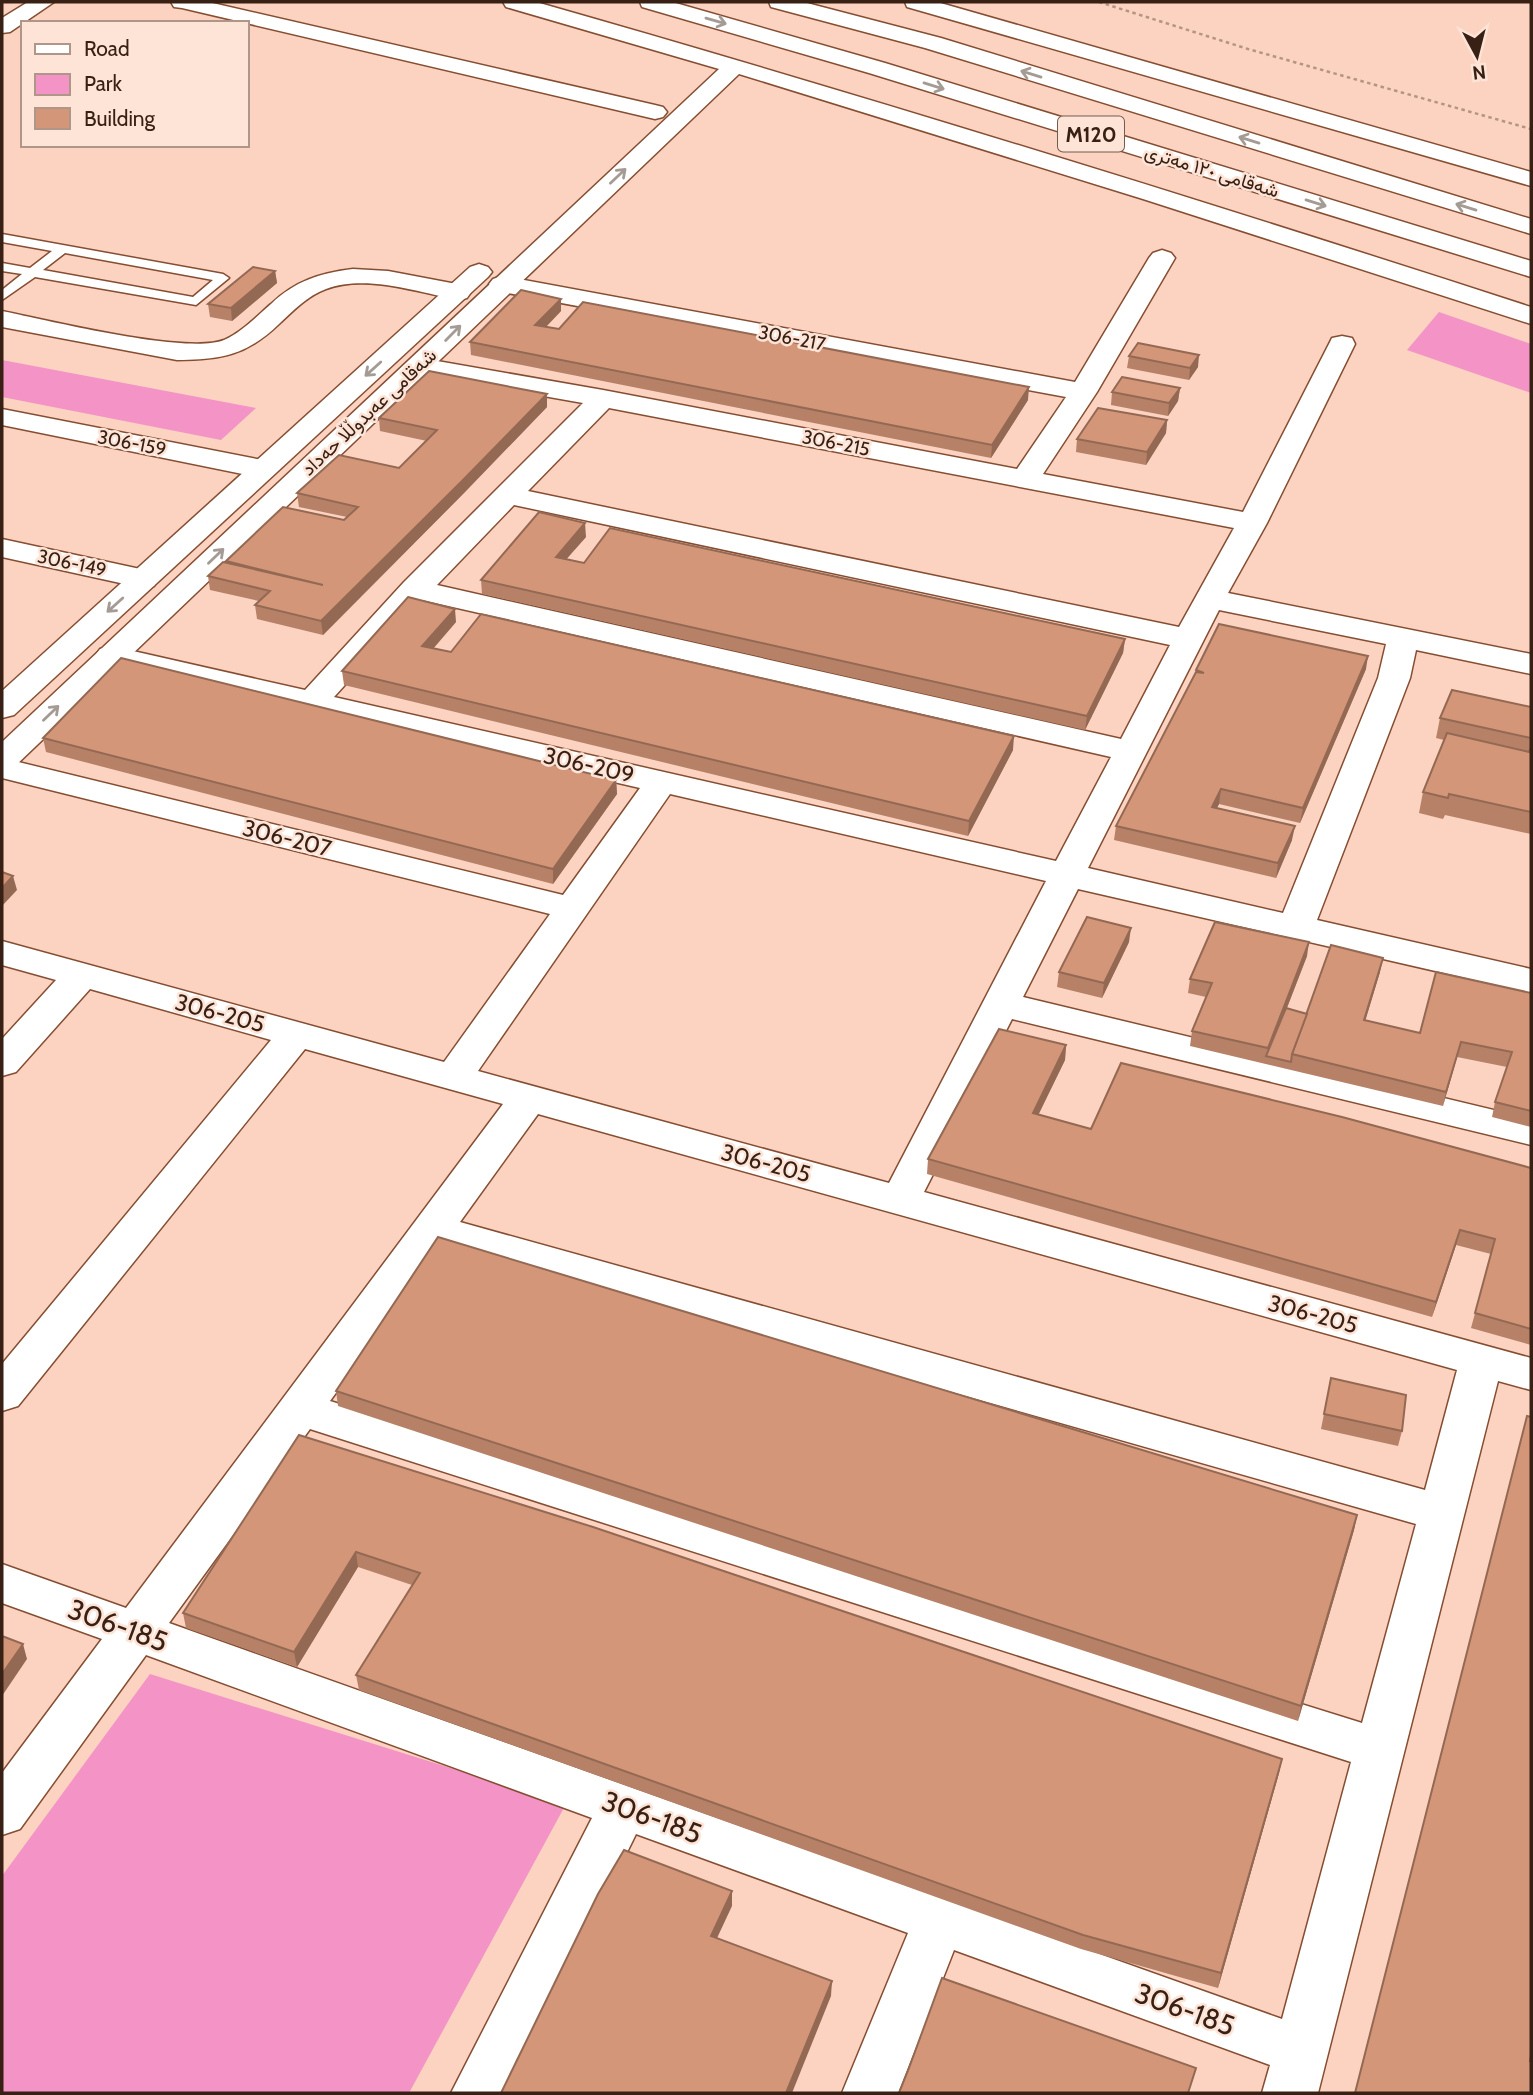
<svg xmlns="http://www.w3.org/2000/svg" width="1533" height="2095" viewBox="0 0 1533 2095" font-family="Cabin,Vazirmatn,sans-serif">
  <rect width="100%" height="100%" fill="#fbd3c0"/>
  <g fill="#f393c6">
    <path d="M1439,312l92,32v49l-124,-43z"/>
    <path d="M2,360l254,48 -35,32 -219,-43z"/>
    <path d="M150,1674l416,130 -157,289h-407v-217z"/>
  </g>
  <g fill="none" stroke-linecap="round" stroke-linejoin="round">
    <g stroke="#854e32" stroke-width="3">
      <path id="service" d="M2,234l221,40 6,4 -33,27 -161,-28 -33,23v-10l20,-16 -20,-3v-8l28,5 22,-17 -50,-9zM65,253l148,27 -20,17 -150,-27z"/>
    </g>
    <g stroke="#854e32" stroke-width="3">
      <g id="minor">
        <path d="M28,2h26l-44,30 -8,1v-15z"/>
        <path d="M171,2h37l447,103 8,2 4,5 -4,5 -8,2 -473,-111 -8,-1z"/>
        <path d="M1162,250l9,3 4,5 -78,134 -54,82 200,38 86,-168 3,-6 10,-2 10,2 3,6 -88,179 -39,70 303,61v20l-115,-24 -6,28 -93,242 214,49v24l-453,-104 -55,108 508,122v26l-519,-126 -88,173 607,166v32l-33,-9 -180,712h-56l8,-28 -316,-115 -56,143h-56l66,-160 -272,-99 -128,259h-57l141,-275 -446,-163 -126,174 -18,6v-62l100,-134 -100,-36v-39l124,44 377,-504 -198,-55 -287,357 -16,5v-47l269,-324 -181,-51 -74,83 -14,4v-37l54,-59 -54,-15v-24l442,121 106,-148 -548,-136v-20l561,137 77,-107 -529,-122 -11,-3 -5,-7 5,-7 11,-3 194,44 99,-108 179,-179 -163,-29 -10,-2 -4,-6 4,-6 10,-2 183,32 414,79 49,-72 -564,-105 -9,-3 -4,-5 4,-5 9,-3 573,106 74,-124 4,-5zM609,408l625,120 -55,99 -651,-136zM514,505l656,140 -49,94 -684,-154zM422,600l689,157 -55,104 -722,-164zM1219,610l167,34 -8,34 -95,235 -195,-45zM670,794l376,87 -157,302 -411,-112zM538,1114l919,256 -32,120 -965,-268zM442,1247l974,277 -54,199 -1032,-322zM310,1429l1041,333 -69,257 -1113,-396z"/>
        <path d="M353,269l35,2 79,15 4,6 -4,6 -9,2c-40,-8 -92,-26 -132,-11 -19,7 -33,22 -47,35 -32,31 -58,36 -102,36l-175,-33v-16c45,9 185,44 222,29 18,-8 32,-23 47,-36 24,-23 49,-31 82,-35z"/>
        <path d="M2,409l260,51 10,3 4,6 -4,6 -10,3 -260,-53z"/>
        <path d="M2,539l152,33 4,7 -4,7 -11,2 -141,-31z"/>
      </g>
    </g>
    <g stroke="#854e32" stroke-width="3">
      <g id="tertiary">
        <path d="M503,2h33c333,95 665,198 995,305v17l-388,-125 -404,-125 -725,693 -12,3v-28l717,-673 -213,-62z"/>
        <path d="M905,2h32l594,170v14l-624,-179z"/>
        <path d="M479,264l9,3 4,5 -4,5 -474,438 -12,3v-27l468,-424z"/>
      </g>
    </g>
    <g stroke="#854e32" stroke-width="3">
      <g id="motorway">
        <path d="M640,2h32l213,61 646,198v16l-662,-204 -227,-66z"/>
        <path d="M769,2h34l138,36 590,181v15l-606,-186 -154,-41z"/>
      </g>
    </g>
    <path stroke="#b69483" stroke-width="2.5" stroke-dasharray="3.5 3.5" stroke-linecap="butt" d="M1099,2l149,47 283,80"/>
    <use href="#service" fill="#fff" fill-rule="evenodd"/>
    <use href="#minor" fill="#fff" fill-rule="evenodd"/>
    <use href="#tertiary" fill="#fff" fill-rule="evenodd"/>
    <use href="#motorway" fill="#fff" fill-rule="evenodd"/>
  </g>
  <g fill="#b68167">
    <path d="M275,271l2,12 -45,38 -22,-4 -2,-13z"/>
    <path d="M561,311l-15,16 482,73 -37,58 -520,-103 -1,-13z"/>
    <path d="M1129,356l69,11 -9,13 -62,-12z"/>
    <path d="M1180,388l-2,13 -10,15 -57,-11 1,-13z"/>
    <path d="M547,394v13l-84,87 -140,141 -66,-16 -2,-14 4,-4 -49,-11 -2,-14 18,-13v-2l118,-41 3,-3 -48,-10 -2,-14 102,-25 28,-27 -47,-10 -1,-13z"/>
    <path d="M1167,420l-1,13 -20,32 -70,-13 1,-13z"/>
    <path d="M586,537l-20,22 18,4 541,76 -2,14 -38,77 -603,-136 -1,-14z"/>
    <path d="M456,622l-23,27 580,101 -45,86 -624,-151 -2,-14z"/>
    <path d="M1366,669l-66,154 -81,-19 -2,4 75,32 -16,38 -162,-38 2,-14 80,-153v-3z"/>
    <path d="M1531,707v127l-86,-19 -2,4 -24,-6 4,-21 21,-52 -8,-2 4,-20z"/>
    <path d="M43,738l573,42 1,14 -64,90 -507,-132z"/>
    <path d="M1129,942l-27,56 -45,-11 2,-15z"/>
    <path d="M1307,956l-20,52 20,6 73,-42 -15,48 55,13 111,-40v134l-39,-10 3,-15 12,-35 -50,-10 -14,49 -253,-60 2,-15 14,-34 -18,-4 2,-14z"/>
    <path d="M1066,1045l-1,15 -27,55 53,14 440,39v177l-60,-17 20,-74 -35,-9 -24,72 -505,-143 1,-15z"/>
    <path d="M1331,1378l71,53 -4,15 -77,-17z"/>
    <path d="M336,1391l1021,124 -3,15 -56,191 -960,-315z"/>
    <path d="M299,1435l983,324 -3,14 -61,215 -137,-39 -722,-259 -3,-15 56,-90 -54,-18 -61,100 -111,-39 -3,-15z"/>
  </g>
  <g fill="#946954">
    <path d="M275,271l2,12 -45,38 -1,-13z"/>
    <path d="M561,299v12l-25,26 -1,-12z"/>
    <path d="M1199,355l-1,12 -9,13 1,-12z"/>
    <path d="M1029,387l-1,13 -37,58 1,-13z"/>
    <path d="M1180,388l-2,13 -10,15 1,-13z"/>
    <path d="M547,394v13l-84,87 -140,141 -2,-14z"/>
    <path d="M1167,420l-1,13 -20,32 1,-13z"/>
    <path d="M585,523l1,14 -30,34v-14z"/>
    <path d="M455,609l1,13 -33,38 -1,-14z"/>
    <path d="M1125,639l-2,14 -38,77 2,-14z"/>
    <path d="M1368,656l-2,13 -66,154 3,-15z"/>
    <path d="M1014,736l-1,14 -45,86 1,-15z"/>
    <path d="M616,780l1,14 -64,90v-15z"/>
    <path d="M1221,789l-2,15 -9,17 2,-14z"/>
    <path d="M1295,826l-3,14 -16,38 2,-15z"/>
    <path d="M13,876l4,14 -15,16v-18z"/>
    <path d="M1131,928l-2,14 -27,56 2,-15z"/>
    <path d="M1309,942l-2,14 -39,100h-2l2,-8z"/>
    <path d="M1383,958l-3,14 -19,63 3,-15z"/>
    <path d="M1461,1042l-4,15 -14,49 3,-14z"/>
    <path d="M1066,1045l-1,15 -33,68 1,-15z"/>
    <path d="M1460,1230l-4,15 -24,72 4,-15z"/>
    <path d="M1357,1515l-3,15 -56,191 3,-15z"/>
    <path d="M356,1552l2,15 -61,100 -3,-15z"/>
    <path d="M23,1644l4,15 -25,37v-22z"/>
    <path d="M1282,1759l-3,14 -61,215 3,-15z"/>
    <path d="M732,1891v15l-21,45v-15z"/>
    <path d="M832,1981l-1,15 -39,97h-6z"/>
  </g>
  <g fill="#d49678" stroke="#946954" stroke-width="2">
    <path d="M253,267l22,4 -44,37 -23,-4z"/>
    <path d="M521,290l40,9 -26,26 24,4 24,-27 446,85 -37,58 -522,-103z"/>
    <path d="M1138,343l61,12 -9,13 -61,-12z"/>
    <path d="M429,371l118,23 -85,87 -141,140 -66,-16 15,-14 -62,-15 15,-14 100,23 -97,-24 57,-54 61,13 14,-13 -61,-14 42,-38 60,13 38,-38 -58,-12z"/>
    <path d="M1122,377l58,11 -11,15 -57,-11z"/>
    <path d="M1098,408l69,12 -20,32 -70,-13z"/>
    <path d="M539,512l46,11 -29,34 28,6 26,-35 515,111 -38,77 -606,-136z"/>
    <path d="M408,597l47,12 -33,37 29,6 30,-38 533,122 -45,85 -627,-150z"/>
    <path d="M1219,624l149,32 -65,152 -82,-19 -9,18 83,19 -17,37 -162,-37 80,-154 8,1 -8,-3z"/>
    <path d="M121,658l495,122 -63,89 -510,-131z"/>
    <path d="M1452,690l79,17v31l-91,-20z"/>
    <path d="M1447,733l82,19 2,-5v65l-82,-18 -1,4 -25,-6z"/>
    <path d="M2,872l11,4 -11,12z"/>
    <path d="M1087,917l44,11 -27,55 -45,-11z"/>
    <path d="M1215,922l94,20 -41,106 -76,-17 20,-48 -22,-4z"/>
    <path d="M1331,945l52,13 -19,62 56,13 16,-61 95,21v118l-36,-9 17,-50 -51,-10 -15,50 -154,-38z"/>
    <path d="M1286,1008l21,6 -15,40 -1,8 -25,-6z"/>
    <path d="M999,1029l67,16 -33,68 58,16 30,-66 221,54 189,51v161l-56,-16 20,-74 -35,-9 -24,72 -508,-143z"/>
    <path d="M438,1237l919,278 -56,191 -965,-315z"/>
    <path d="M1331,1378l75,17 -4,36 -78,-17z"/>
    <path d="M1527,1416l4,1v638l-1,6h1v32h-176z"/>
    <path d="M299,1435l294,92 689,232 -61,214 -138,-38 -727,-260 64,-102 -64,-21 -62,100 -111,-39z"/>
    <path d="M2,1636l21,8 -21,30z"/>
    <path d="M624,1850l108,41 -21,45 121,45 -46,112h-285l97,-199z"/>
    <path d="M942,1978l254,90 -8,25h-289l10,-25z"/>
  </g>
  <defs><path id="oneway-shaft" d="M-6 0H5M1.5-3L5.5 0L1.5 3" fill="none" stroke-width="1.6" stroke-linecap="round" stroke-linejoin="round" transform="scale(1.75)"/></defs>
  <g stroke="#a59b95">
    <use href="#oneway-shaft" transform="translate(716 21) rotate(16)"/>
    <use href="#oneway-shaft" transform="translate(1031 74) rotate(-163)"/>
    <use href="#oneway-shaft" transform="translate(934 86) rotate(17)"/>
    <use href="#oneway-shaft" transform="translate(1249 140) rotate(-163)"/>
    <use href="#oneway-shaft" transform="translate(618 176) rotate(-43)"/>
    <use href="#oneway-shaft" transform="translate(1316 203) rotate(17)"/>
    <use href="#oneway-shaft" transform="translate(1466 207) rotate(-163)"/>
    <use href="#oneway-shaft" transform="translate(453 333) rotate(-45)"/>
    <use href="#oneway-shaft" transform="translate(373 369) rotate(138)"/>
    <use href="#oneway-shaft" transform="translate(216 556) rotate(-44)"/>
    <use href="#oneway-shaft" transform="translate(115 605) rotate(138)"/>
    <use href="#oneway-shaft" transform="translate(51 713) rotate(-44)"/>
  </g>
  <g text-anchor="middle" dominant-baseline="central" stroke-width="5" stroke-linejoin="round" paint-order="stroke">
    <g font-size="19" fill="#382114" stroke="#fee4d7">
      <text transform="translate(1212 171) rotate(17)">شەقامی ١٢٠ مەتری</text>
      <text transform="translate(792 338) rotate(11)">306-217</text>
      <text transform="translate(369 412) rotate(-43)">شەقامی عەبدوڵڵا حەداد</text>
      <text transform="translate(132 443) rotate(11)">306-159</text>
      <text transform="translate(836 443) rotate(11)">306-215</text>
      <text transform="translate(72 563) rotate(12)">306-149</text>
    </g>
    <rect fill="#fee4d7" stroke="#735c4e" stroke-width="2" x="1058" y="116.5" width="66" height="35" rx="5"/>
    <g font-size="21" font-weight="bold" fill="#382114">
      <text x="1091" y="134">M120</text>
    </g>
    <g font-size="23" fill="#382114" stroke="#fee4d7">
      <text transform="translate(589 765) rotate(13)">306-209</text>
      <text transform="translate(287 838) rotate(14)">306-207</text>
      <text transform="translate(220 1013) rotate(15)">306-205</text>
      <text transform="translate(766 1163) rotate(15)">306-205</text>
      <text transform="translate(1313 1314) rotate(15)">306-205</text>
    </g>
    <g font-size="28" fill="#382114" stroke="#fee4d7">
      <text transform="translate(118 1625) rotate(20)">306-185</text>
      <text transform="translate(652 1817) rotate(20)">306-185</text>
      <text transform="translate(1185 2009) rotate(20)">306-185</text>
    </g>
  </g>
  <rect width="1533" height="2095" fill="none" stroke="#382114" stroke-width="7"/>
  <rect x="21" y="21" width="228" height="126" fill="#fee4d7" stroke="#af9689" stroke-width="2"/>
  <rect x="35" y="44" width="35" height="10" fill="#ffffff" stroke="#af9689" stroke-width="2"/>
  <text x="84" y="56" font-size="21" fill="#382114">Road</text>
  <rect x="35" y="74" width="35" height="21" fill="#f393c6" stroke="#af9689" stroke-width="2"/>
  <text x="84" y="91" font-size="21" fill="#382114">Park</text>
  <rect x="35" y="108" width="35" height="21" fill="#d49678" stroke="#af9689" stroke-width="2"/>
  <text x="84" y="126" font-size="21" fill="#382114">Building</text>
  <g transform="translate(1477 56) rotate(173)" stroke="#fee4d7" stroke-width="5" paint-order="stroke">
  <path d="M0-5L12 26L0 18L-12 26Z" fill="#382114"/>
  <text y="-10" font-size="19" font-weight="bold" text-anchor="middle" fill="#382114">N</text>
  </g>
</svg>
